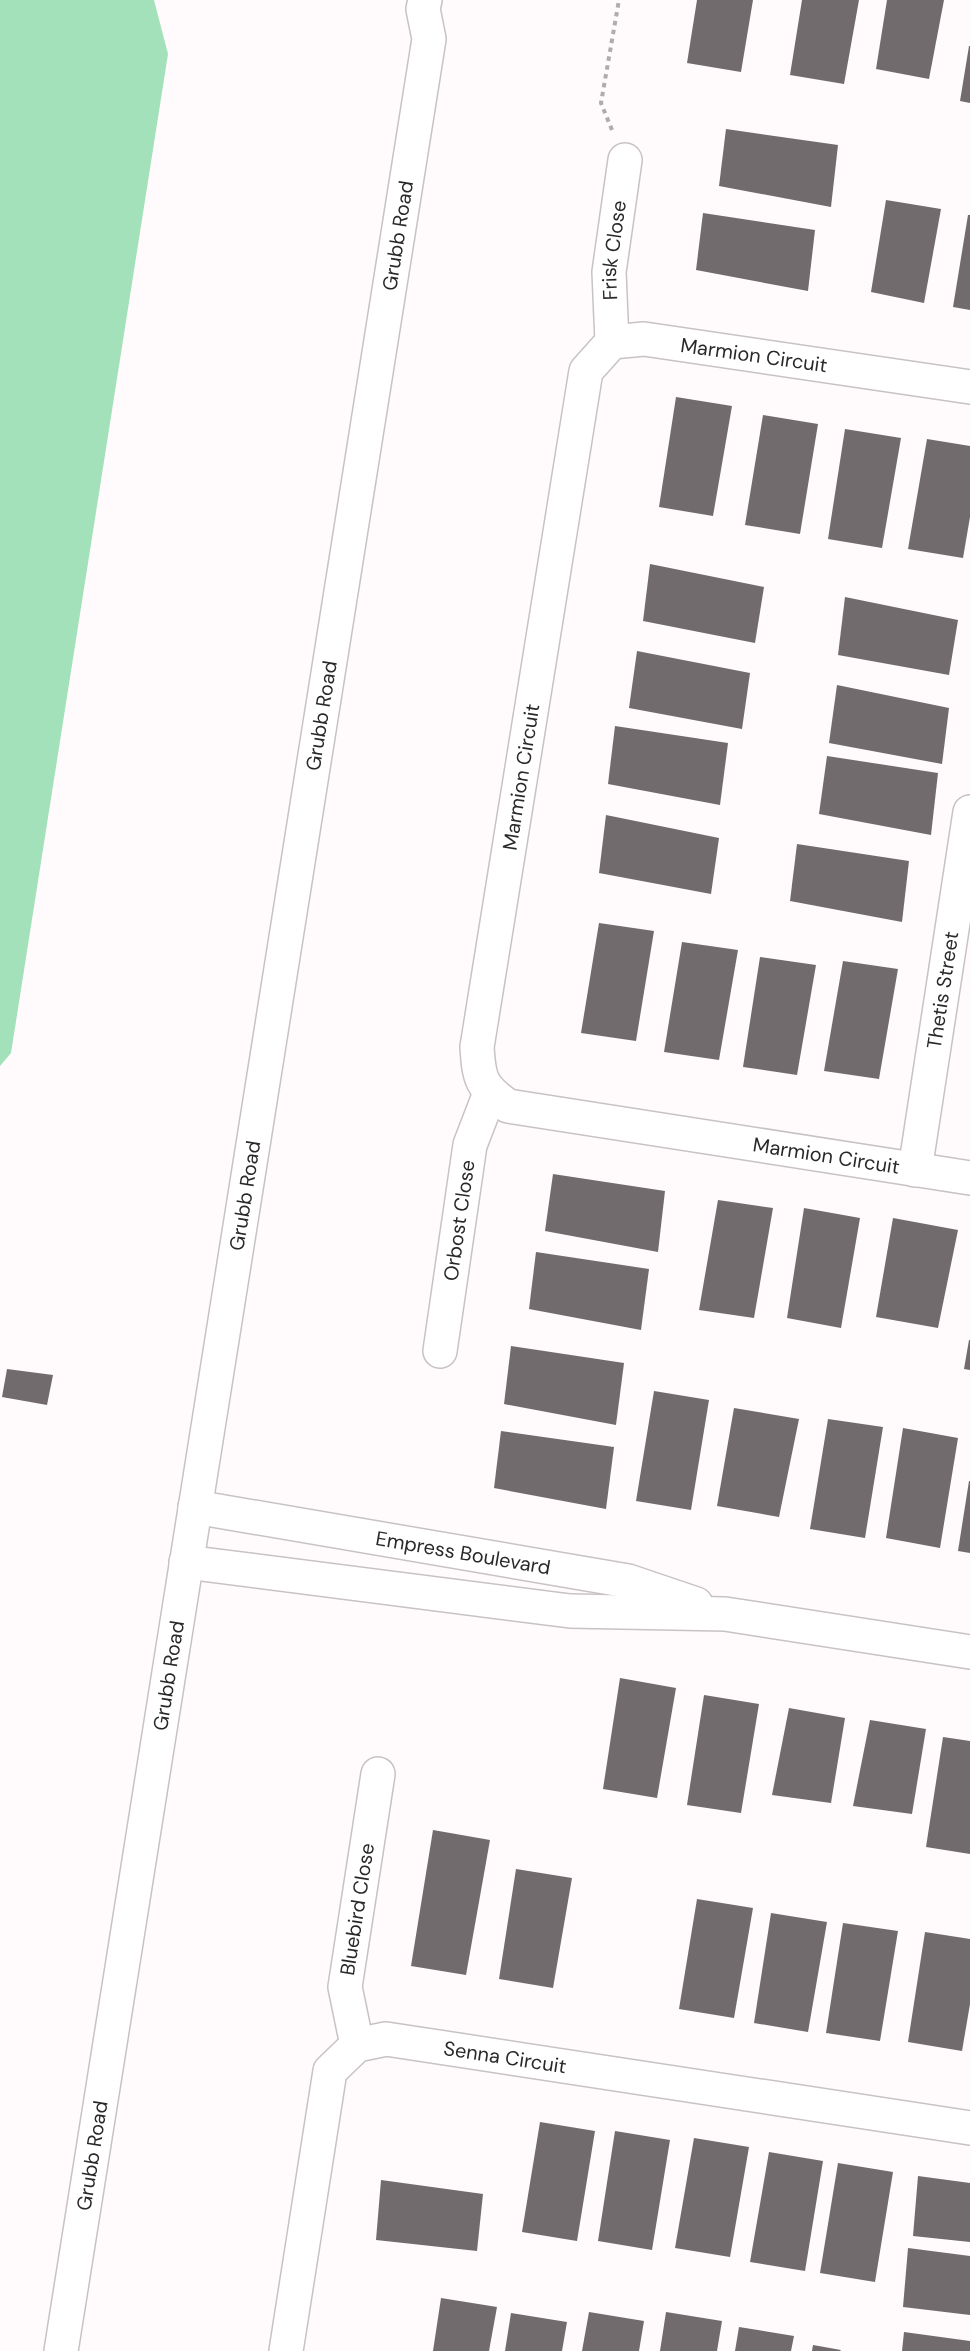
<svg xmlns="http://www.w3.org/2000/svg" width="970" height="2351" viewBox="0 0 970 2351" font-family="'DM Sans',sans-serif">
  <rect width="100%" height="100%" fill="#fffafc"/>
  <path fill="#a3e1ba" d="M0,0h154l14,54 -157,999 -11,13z"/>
  <g fill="#716b6e">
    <path d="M697,0h56l-12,72 -54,-9z"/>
    <path d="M802,0h57l-15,84 -54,-9z"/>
    <path d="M887,0h57l-15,79 -53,-10z"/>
    <path d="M969,46h1v57l-10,-2z"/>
    <path d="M726,129l112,16 -7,62 -112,-21z"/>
    <path d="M886,200l55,9 -17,94 -53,-11z"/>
    <path d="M703,213l112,17 -7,61 -112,-21z"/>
    <path d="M968,215h2v95l-17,-3z"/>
    <path d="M676,397l56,9 -19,110 -54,-9z"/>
    <path d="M763,415l55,9 -18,110 -55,-9z"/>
    <path d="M845,429l56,9 -19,110 -54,-9z"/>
    <path d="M927,439l43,7v71l-7,41 -55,-9z"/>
    <path d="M650,564l114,23 -9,56 -112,-22z"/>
    <path d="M845,597l113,23 -9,55 -111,-20z"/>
    <path d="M637,651l113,22 -8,56 -113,-21z"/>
    <path d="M837,685l112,23 -7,56 -113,-21z"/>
    <path d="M615,726l113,17 -8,62 -112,-21z"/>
    <path d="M827,756l111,17 -7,62 -112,-21z"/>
    <path d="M606,815l113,23 -8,56 -112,-21z"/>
    <path d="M797,844l112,17 -7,61 -112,-21z"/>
    <path d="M599,923l55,8 -18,110 -55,-8z"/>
    <path d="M682,942l56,8 -19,110 -55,-8z"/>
    <path d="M760,957l56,8 -19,110 -54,-8z"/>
    <path d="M843,961l55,8 -19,110 -55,-8z"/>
    <path d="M553,1174l112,17 -7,61 -113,-21z"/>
    <path d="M718,1200l55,8 -19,110 -55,-8z"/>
    <path d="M804,1208l56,10 -19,110 -54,-10z"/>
    <path d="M893,1218l65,12 -20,98 -62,-11z"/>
    <path d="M536,1252l113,17 -8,61 -112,-21z"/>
    <path d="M969,1340h1v30l-6,-1z"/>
    <path d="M511,1346l113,17 -8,62 -112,-21z"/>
    <path d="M7,1369l46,6 -6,30 -45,-8z"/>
    <path d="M654,1391l55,9 -18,110 -55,-9z"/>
    <path d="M734,1408l65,11 -20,98 -62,-11z"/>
    <path d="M828,1419l55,8 -18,111 -55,-9z"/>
    <path d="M903,1428l55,10 -18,110 -54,-10z"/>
    <path d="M501,1431l113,16 -8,62 -112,-21z"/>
    <path d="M969,1481h1v72l-12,-2z"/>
    <path d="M620,1678l56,10 -19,110 -54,-9z"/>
    <path d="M704,1695l55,9 -18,109 -54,-8z"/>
    <path d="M789,1708l56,10 -14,85 -59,-8z"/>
    <path d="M870,1720l56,9 -14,85 -59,-8z"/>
    <path d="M943,1737l27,4v113l-44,-7z"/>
    <path d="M433,1830l57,10 -24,135 -55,-9z"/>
    <path d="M516,1869l56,9 -19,110 -54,-9z"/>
    <path d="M697,1899l56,9 -19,110 -55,-9z"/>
    <path d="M771,1913l56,9 -19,110 -54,-9z"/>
    <path d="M843,1923l55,8 -18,110 -54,-8z"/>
    <path d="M925,1932l45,7v65l-8,47 -54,-9z"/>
    <path d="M540,2122l55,9 -18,110 -55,-9z"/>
    <path d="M615,2131l55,9 -18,110 -54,-9z"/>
    <path d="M694,2138l55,9 -19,110 -55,-9z"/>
    <path d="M769,2152l54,9 -18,110 -55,-9z"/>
    <path d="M838,2163l55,9 -18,110 -55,-9z"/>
    <path d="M918,2176l52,7v59l-57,-6z"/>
    <path d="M381,2180l102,14 -6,57 -101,-11z"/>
    <path d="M908,2248l62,8v59l-67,-8z"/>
    <path d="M441,2298l56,9 -8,44h-56z"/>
    <path d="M589,2312l55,9 -5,30h-57z"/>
    <path d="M666,2312l56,9 -5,30h-57z"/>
    <path d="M511,2313l56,9 -5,29h-57z"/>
    <path d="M739,2327l55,9 -3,15h-56z"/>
    <path d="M904,2332l66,9v10h-68z"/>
    <path d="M813,2345l28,5 -1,1h-28z"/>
  </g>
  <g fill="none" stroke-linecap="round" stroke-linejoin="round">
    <g stroke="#c8c2c5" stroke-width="36">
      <g id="street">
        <path id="s1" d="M612,342l-3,-70 16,-112"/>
        <path id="s2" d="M970,387l-326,-48 -32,3 -26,29 -109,676c2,32 4,40 31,59l462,72"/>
        <path id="s3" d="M915,1170l55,-358"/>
        <path id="s4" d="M440,1351l30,-206 20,-52"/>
        <path id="s5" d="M357,2045l-12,-58 33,-213"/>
        <path id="s6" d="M286,2351l44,-280 27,-26 29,-6 584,89"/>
      </g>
    </g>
    <g stroke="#c8c2c5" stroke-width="36">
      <g id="secondary">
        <path id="s7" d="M195,1507l433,74 68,23"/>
        <path d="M186,1562l384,49 155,3 245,38"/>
        <path id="s8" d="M61,2351l368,-2312 -6,-30 2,-9"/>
      </g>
    </g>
    <path stroke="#b0acae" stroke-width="4" stroke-dasharray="4.5 4.5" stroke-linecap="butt" d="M612,130l-11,-27 18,-103"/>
    <use href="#street" stroke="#fff" stroke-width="33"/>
    <use href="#secondary" stroke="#fff" stroke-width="33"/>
  </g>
  <g text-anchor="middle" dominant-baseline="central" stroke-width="6" stroke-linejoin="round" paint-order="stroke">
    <g font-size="20" fill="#2b282a" stroke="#fff">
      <text stroke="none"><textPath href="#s8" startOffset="2142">Grubb Road</textPath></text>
      <text stroke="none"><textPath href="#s1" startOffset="92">Frisk Close</textPath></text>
      <text transform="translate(754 355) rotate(8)">Marmion Circuit</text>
      <text stroke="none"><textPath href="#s8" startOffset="1656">Grubb Road</textPath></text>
      <text transform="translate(521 777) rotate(-81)">Marmion Circuit</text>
      <text stroke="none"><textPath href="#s3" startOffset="182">Thetis Street</textPath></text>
      <text stroke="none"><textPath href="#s2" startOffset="1478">Marmion Circuit</textPath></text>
      <text stroke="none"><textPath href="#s8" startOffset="1170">Grubb Road</textPath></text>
      <text stroke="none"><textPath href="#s4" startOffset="132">Orbost Close</textPath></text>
      <text stroke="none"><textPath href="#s7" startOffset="272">Empress Boulevard</textPath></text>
      <text stroke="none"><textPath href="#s8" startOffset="684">Grubb Road</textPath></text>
      <text stroke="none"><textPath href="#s5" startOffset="138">Bluebird Close</textPath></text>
      <text stroke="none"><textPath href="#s6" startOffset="471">Senna Circuit</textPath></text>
      <text stroke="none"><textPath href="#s8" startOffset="198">Grubb Road</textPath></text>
    </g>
  </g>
</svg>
